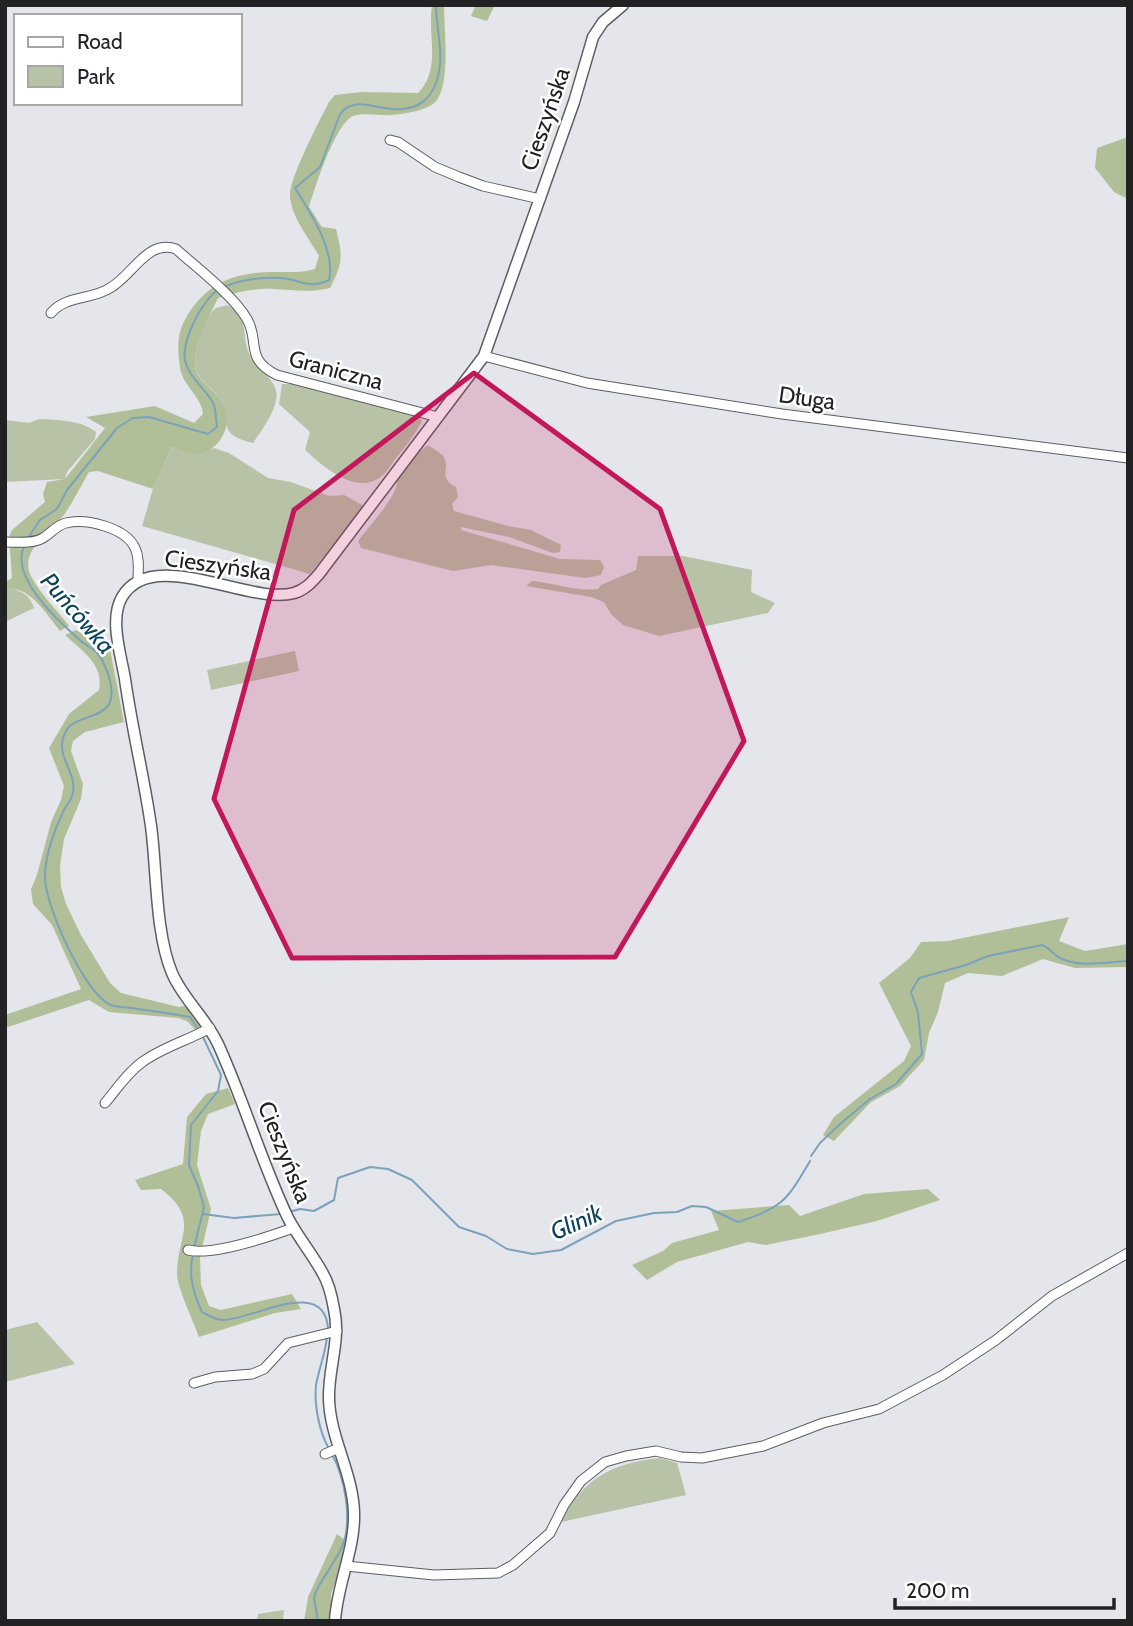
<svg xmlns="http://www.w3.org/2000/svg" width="1133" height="1626" viewBox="0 0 1133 1626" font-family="Cabin,sans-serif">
  <rect width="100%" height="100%" fill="#e5e6ec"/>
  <g fill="#b8c2a7">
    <path d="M227,305c23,11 14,27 21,46 7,18 33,30 28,49 -2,14 -15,31 -23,43 -11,-3 -26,-6 -27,-21 0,-5 1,-12 -1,-16 -6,-14 -22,-21 -28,-33 -7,-14 6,-56 19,-65 2,-1 8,-2 11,-3z"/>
    <path d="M282,384h22l114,31 4,6c-7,14 -16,25 -26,37 -4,5 -8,13 -13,17 -26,23 -60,-9 -78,-25l5,-18 -31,-28z"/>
    <path d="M39,419c19,1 42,1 57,13l-1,7 -28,33 -2,7 -60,3v-62l24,3z"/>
    <path d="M428,445c4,3 12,7 15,11 9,13 -7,20 13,31l2,10 -6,7 2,7 54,15 23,4 30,15 -1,7 -7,1 -44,-16 -48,-10v3l99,29 40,1 4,7 -3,8 -16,3 -94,-13 -38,6 -92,-23 -3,-7c10,-14 40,-45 39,-60l22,-29z"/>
    <path d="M172,447l24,7 18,-6 15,5 39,25 23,4 38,14 15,-1 20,11 -54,68 -168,-48 11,-37z"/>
    <path d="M638,556h45l69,14 -1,22 24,11 -7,10 -109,23 -36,-11 -12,-11 -7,-12 -13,-5 -65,-11 6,-5c21,2 47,11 66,8l3,-4 35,-15z"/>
    <path d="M11,588c13,4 19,8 23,20l-29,14v-33z"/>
    <path d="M295,651l4,20 -88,19 -4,-20z"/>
    <path d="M37,1322l38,42 -70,18v-52z"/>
    <path d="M660,1458l17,5 9,32 -125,27c22,-44 51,-59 99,-64z"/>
    <path d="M284,1610l-1,11h-26l1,-7z"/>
  </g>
  <g fill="#b1bf98">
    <path d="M432,5h12c0,23 7,79 -8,96 -8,10 -33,13 -45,14 -11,1 -28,-3 -38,1 -18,8 -38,72 -44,91l13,20 14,2c7,27 7,34 -6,59 -20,5 -37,2 -57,1 -18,-1 -38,3 -55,9 -10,21 -24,44 -23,67 0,18 26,26 31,44 5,20 -7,41 -28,45 -8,1 -19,-5 -26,-7l-19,42 -55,-18 -9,1c-8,14 -16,30 -25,43 -14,17 -47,37 -32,63 9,17 26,33 37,48l-9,5c-13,-16 -31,-47 -55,-42v-7l7,-4 -3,-41 3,-7 33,-28 -2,-8 4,-12 18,-3 40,-51 -19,-11 69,-11 39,17 9,-9c-1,-17 -20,-28 -23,-46 -4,-29 -2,-42 16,-65 22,-26 48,-31 81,-31 13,0 26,1 38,-3l4,-13c-10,-18 -27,-38 -29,-59 -2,-17 30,-77 39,-95l6,-7 26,-3 57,1c24,-25 9,-57 14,-88z"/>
    <path d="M476,5h19l-8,16 -16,-5z"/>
    <path d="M1128,137v62l-14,-7 -19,-24 2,-20z"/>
    <path d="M76,630l34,19 14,73 -39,10 -12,9 -2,10 12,33 -2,15 -17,40 -4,27 1,21 5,17 15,31 29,48 11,10 58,14 6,-1 17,20 -6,5 -9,-10 -9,-3 -69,-6 -20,-12 -84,28v-13l76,-26 -29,-64 -19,-21 -2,-15 6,-14 14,-53 10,-22 3,-14 -15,-38 20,-34 30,-24c5,-26 -17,-39 -34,-55z"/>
    <path d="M1069,917l-10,24 26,10 43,-7v23l-53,1 -32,-9 -41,17 -34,-3 -23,10 -7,29 -9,21 -5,27 -24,26 -29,16 -37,39 -11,-6 11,-18 70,-56 7,-15 -32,-63 31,-25 11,-16 27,-1z"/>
    <path d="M228,1088l7,16 -27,10 -7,17 -4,34 14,44 -11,48 1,28 8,21 12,4 71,-16 9,15 -26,4 -76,24c-5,-14 -22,-50 -22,-63 0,-39 24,-54 -16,-85l-20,1 -6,-10 48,-16 4,-47 19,-23z"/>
    <path d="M928,1189l12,11 -63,21 -57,13 -54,11 -18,-3 -71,20 -30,18 -15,-15 31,-14 9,-8 47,-13 -8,-19 78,-6 11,11 64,-22z"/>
    <path d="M337,1534l9,7 -3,21 -12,32v27h-27l4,-24z"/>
  </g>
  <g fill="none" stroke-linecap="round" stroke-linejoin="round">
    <g stroke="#7aa3bb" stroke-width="2">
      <path d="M223,287c17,-7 38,-10 57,-9 20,1 29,12 49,2 7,-29 -19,-68 -34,-92l25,-21 20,-53c13,-16 28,-8 45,-6 34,6 51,-10 55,-43 2,-19 -4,-40 -4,-60"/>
      <path d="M28,538l12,-18 17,-11 10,-19 50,-62 16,-10 16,-1 59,17 9,-7c-1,-7 -1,-15 -3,-22 -5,-13 -23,-25 -28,-41 -7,-20 16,-64 32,-74"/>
      <path d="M24,546c-14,31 34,75 56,94 5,5 13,8 17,13 5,5 10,17 12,24 14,47 -31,33 -43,54 -14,26 14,41 6,65 -1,5 -6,9 -8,14 -9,18 -19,45 -19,66 -1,28 40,119 66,129 8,3 19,2 27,4 17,2 35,5 52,8l8,12"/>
      <path d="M811,1156l9,-13 20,-19 30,-25 26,-15 26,-30 -4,-42 -7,-20 8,-14 47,-13 22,-9 54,-11c8,3 11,9 18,13 20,10 46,4 68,3"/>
      <path d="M289,1212l11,-3 14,2 20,-11 4,-22 32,-11 18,2 24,11 47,47 27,9 21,13 26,5 28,-4 55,-29 38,-8 23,-1 15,-6 14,1 32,15c45,-14 49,-22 72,-61"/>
      <path d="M203,1214l31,4 47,-4"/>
      <path d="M194,1248l10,-41 -6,-21 -9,-21 2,-40 27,-34 3,-16 -18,-38"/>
      <path d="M193,1254c-5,21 0,38 9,58 6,3 13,8 20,8 28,1 104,-46 106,10"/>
      <path d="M327,1336c-1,16 -8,32 -11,49 -2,20 3,46 13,64"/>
      <path d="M318,1621l-4,-23 2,-7c8,-15 19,-29 26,-44 11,-26 3,-69 -10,-93"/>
    </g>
    <g stroke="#5d5e62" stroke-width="11">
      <g id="minor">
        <path d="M390,140l8,2 37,25 24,10 24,9 57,13"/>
        <path d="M51,313c15,-18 41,-13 59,-25 23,-13 37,-49 66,-39 21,19 57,46 71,70 13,22 -3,40 30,56l161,42"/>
        <path d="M484,356l103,27 195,31 346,44"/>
        <path d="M5,542c12,0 28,2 38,-4 8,-5 14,-13 23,-15 21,-5 60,5 69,25 5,10 3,23 3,33"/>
        <path d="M105,1103c12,-14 21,-29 36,-40 21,-16 46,-22 69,-35"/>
        <path d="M188,1250c25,6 80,-13 105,-22"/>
        <path d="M194,1383l21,-6 37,-3 12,-5 24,-26 49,-12"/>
        <path d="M325,1454l14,-6"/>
        <path d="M346,1566l88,9 64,-2 15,-8 37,-32 14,-28 17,-24 24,-19 21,-6 30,-5 25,6 21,1 61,-12 60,-23 56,-14 64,-34 53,-35 56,-44 76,-43"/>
      </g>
    </g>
    <g stroke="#5d5e62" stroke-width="13">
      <path id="tertiary" d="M335,1621c2,-37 20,-71 19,-108 -1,-40 -24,-75 -25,-114 -1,-31 12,-59 5,-90 -2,-12 -5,-26 -12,-37 -10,-18 -24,-35 -34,-54 -27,-57 -44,-117 -70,-174 -12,-26 -35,-45 -46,-71 -17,-41 -15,-103 -21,-147 -7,-49 -19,-97 -26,-147 -4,-24 -16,-60 -3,-82 30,-52 128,9 172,-4 11,-3 18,-11 25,-19l165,-218 90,-254 19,-65 10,-15 20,-17"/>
    </g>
    <use href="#minor" stroke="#fff" stroke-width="9"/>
    <use href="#tertiary" stroke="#fff" stroke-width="10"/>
  </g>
  <path fill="#c2185b" fill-opacity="0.2" stroke="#c2185b" stroke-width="5" stroke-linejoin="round" d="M474,373l186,136 84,232 -129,216 -323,1 -78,-159 80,-289z"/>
  <g text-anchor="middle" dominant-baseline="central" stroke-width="5" stroke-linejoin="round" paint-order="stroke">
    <g font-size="23" fill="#222224" stroke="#fff">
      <text transform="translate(545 119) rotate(-71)">Cieszyńska</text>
      <text transform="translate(336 370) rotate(15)">Graniczna</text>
      <text transform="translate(807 398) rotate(8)">Długa</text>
      <text transform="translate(218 565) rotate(8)">Cieszyńska</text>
      <text transform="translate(285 1152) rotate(68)">Cieszyńska</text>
    </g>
    <g font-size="24" font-style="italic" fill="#0a425b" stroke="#fff">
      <text transform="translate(78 613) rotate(49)">Puńcówka</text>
      <text transform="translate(576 1222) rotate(-24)">Glinik</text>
    </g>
  </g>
  <rect width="1133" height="1626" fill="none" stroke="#222224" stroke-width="14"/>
  <rect x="14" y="14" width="228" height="91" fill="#ffffff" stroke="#a7a7a7" stroke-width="2"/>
  <rect x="28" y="37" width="35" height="10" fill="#ffffff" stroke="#a7a7a7" stroke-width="2"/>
  <text x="77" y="49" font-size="21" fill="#222224">Road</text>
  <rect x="28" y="66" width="35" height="21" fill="#b8c2a7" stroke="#a7a7a7" stroke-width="2"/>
  <text x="77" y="84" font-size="21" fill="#222224">Park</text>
  <path d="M895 1598v10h219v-10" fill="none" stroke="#222224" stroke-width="3.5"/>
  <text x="906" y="1598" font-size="21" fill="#222224" stroke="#ffffff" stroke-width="5" paint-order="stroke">200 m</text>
</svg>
